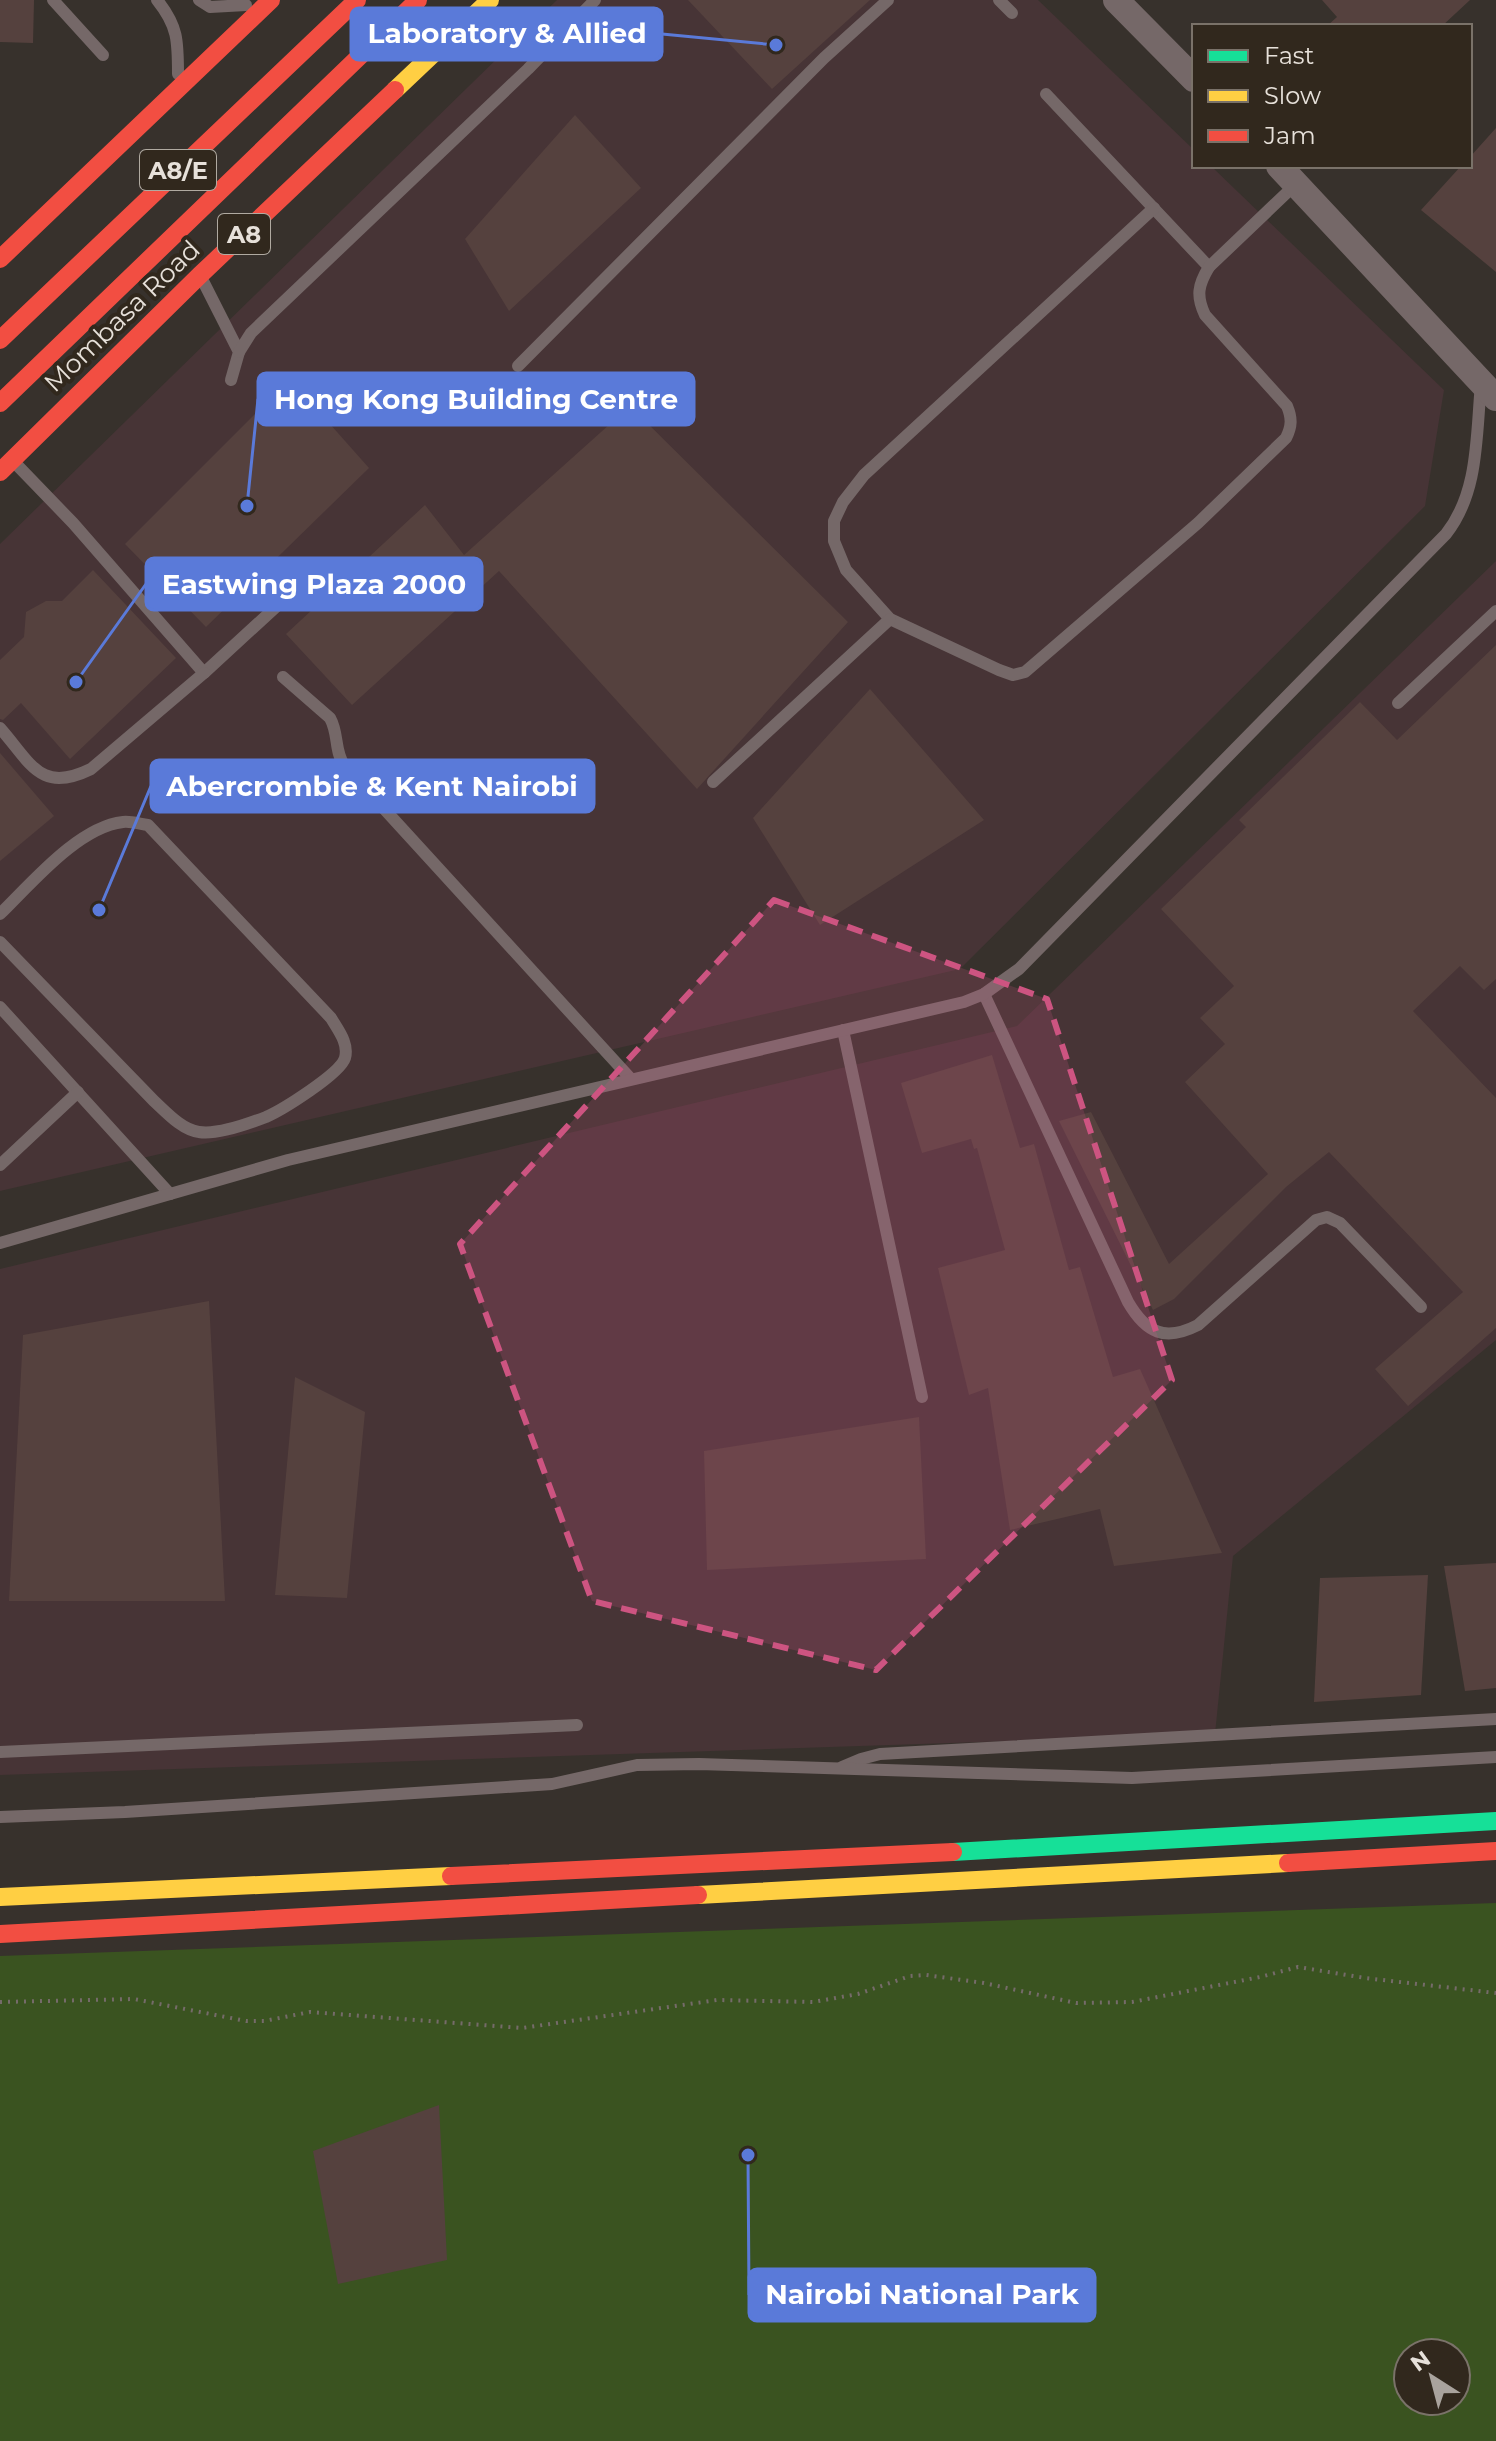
<svg xmlns="http://www.w3.org/2000/svg" width="1496" height="2441" viewBox="0 0 1496 2441" font-family="Montserrat,sans-serif">
  <rect width="100%" height="100%" fill="#37312c"/>
  <g fill="#473436">
    <path d="M557,0h481l156,150v16h17l233,224 -19,116 -465,463 -960,222v-647z"/>
    <path d="M1496,561v779l-263,216 -18,178 -1215,41v-506l1017,-243z"/>
  </g>
  <path fill="#3a5320" fill-rule="evenodd" d="M1496,1903v538h-1496v-485zM1408,2353h48v48h-48z"/>
  <g fill="#55413e">
    <path d="M0,0h34l-1,43 -33,-1z"/>
    <path d="M688,0h182l-98,89z"/>
    <path d="M1322,0h148l-28,26h-115l10,-9z"/>
    <path d="M575,115l66,73 -132,123 -44,-72z"/>
    <path d="M1496,128v144l-75,-62 40,-44h9v-9z"/>
    <path d="M290,379l79,89 -163,159 -81,-83z"/>
    <path d="M630,406l218,216 -151,167 -198,-218 -147,134 -66,-71 139,-129 39,50z"/>
    <path d="M93,570l83,88 -106,101 -49,-56 -18,17 -3,-1v-59l24,-23 2,-25 20,-11h16z"/>
    <path d="M1496,645v334l-12,11 -24,-24 -47,45 83,87v230l-88,78 -33,-37 88,-77 -134,-140 -43,35 -112,112 -21,11 -94,-189 32,-9 78,152 99,-90 -83,-92 40,-38 -25,-26 34,-32 -73,-77 85,-82 -7,-7 121,-118 37,38z"/>
    <path d="M870,689l114,131 -164,105 -67,-107z"/>
    <path d="M0,753l54,63 -54,45z"/>
    <path d="M992,1055l28,93 14,-4 35,126 11,-3 33,110 27,-8 82,184 -108,13 -14,-57 -90,21 -22,-142 -19,7 -31,-127 67,-18 -28,-102 -3,1 -3,-10 -49,14 -21,-70z"/>
    <path d="M209,1301l16,300h-216l14,-266z"/>
    <path d="M295,1377l70,35 -18,186 -72,-3z"/>
    <path d="M919,1417l7,142 -219,11 -3,-119z"/>
    <path d="M1496,1563v125l-31,3 -21,-125z"/>
    <path d="M1428,1575l-7,120 -107,7 6,-124z"/>
    <path d="M439,2105l8,155 -109,24 -25,-133z"/>
  </g>
  <g fill="none" stroke-linecap="round" stroke-linejoin="round">
    <path stroke="#756b69" stroke-width="4" stroke-dasharray="2 6" stroke-linecap="butt" d="M0,2002l134,-3 112,22h18l46,-9 212,16 195,-28 96,2 45,-8 52,-18 16,-1 58,8 92,20 56,-1 128,-25 38,-10 67,11 131,15"/>
    <g stroke="#756868" stroke-width="12">
      <path d="M53,0l50,55"/>
      <path d="M157,0c21,26 21,41 21,74"/>
      <path d="M199,0l11,7 36,-2"/>
      <path d="M999,0l13,13"/>
      <path d="M1046,94l163,173"/>
      <path d="M1154,208l-290,267 -21,27 -9,19v20l12,29 44,49 109,51 14,5 12,-3 173,-149 88,-85c6,-12 6,-20 1,-32l-82,-91c-9,-19 -7,-30 4,-48l87,-83"/>
      <path d="M203,281l36,71 -8,28"/>
      <path d="M239,352l12,-19 277,-264 67,-69"/>
      <path d="M518,366l306,-308 64,-58"/>
      <path d="M17,465l56,58 131,150 99,-91"/>
      <path d="M283,677l47,41c9,16 4,32 14,47l287,314"/>
      <path d="M1398,703l98,-92"/>
      <path d="M0,728c31,35 40,66 91,41l113,-96"/>
      <path d="M713,782l177,-163"/>
      <path d="M0,914c31,-30 78,-87 123,-92 8,-1 17,2 25,3l183,193c7,12 18,25 14,40 -5,16 -63,52 -79,59 -18,7 -48,18 -67,15 -17,-2 -33,-20 -45,-31l-154,-159"/>
      <path d="M984,994l144,308c18,31 37,40 70,23l118,-105 11,-3 13,6 81,84"/>
      <path d="M0,1007l170,187"/>
      <path d="M843,1030l79,367"/>
      <path d="M0,1165l78,-73"/>
      <path d="M0,1243l288,-83 676,-158 20,-8 35,-25 427,-435c33,-42 30,-98 35,-150"/>
      <path d="M0,1752l577,-27"/>
      <path d="M842,1767l19,-8 19,-5 616,-35"/>
      <path d="M0,1817l125,-5 427,-28 85,-19 62,-1 433,14 364,-21"/>
    </g>
    <g stroke="#756868" stroke-width="26">
      <path d="M1116,0l78,79"/>
      <path d="M1279,166l217,232"/>
    </g>
    <path stroke="#16e098" stroke-width="18" d="M953,1852l543,-31"/>
    <g stroke="#ffcf43" stroke-width="18">
      <path d="M395,90l95,-90"/>
      <path d="M698,1895l590,-32"/>
      <path d="M0,1897l451,-21"/>
    </g>
    <g stroke="#f24e42" stroke-width="18">
      <path d="M0,259l271,-259"/>
      <path d="M0,340l357,-340"/>
      <path d="M0,403l418,-403"/>
      <path d="M0,472l200,-197 195,-185"/>
      <path d="M1288,1863l208,-12"/>
      <path d="M451,1876l502,-24"/>
      <path d="M0,1934l698,-39"/>
    </g>
  </g>
  <path fill="#cd5481" fill-opacity="0.2" stroke="#cd5481" stroke-width="6" stroke-dasharray="16 10" stroke-linejoin="round" d="M774,900l273,99 125,381 -296,290 -284,-69 -132,-357z"/>
  <g text-anchor="middle" dominant-baseline="central" stroke-width="8" stroke-linejoin="round" paint-order="stroke">
    <g fill="#31281d" stroke="#b0aaa1" stroke-width="2">
      <rect x="140" y="150" width="76" height="40" rx="6"/>
      <rect x="218" y="214" width="52" height="40" rx="6"/>
    </g>
    <g font-size="24" font-weight="bold" fill="#e7e1da">
      <text x="178" y="170">A8/E</text>
      <text x="244" y="234">A8</text>
    </g>
    <g font-size="26" fill="#e7e1da" stroke="#31281d">
      <text transform="translate(122 316) rotate(-44)">Mombasa Road</text>
    </g>
  </g>
  <path fill="none" stroke="#5a7ad9" stroke-width="3" d="M776 45L662 34M247 506L258 399M76 682L146 584M99 910L151 786M748 2155L749 2295"/>
  <g fill="#5a7ad9" stroke="#31281d" stroke-width="3">
    <circle cx="776" cy="45" r="8"/>
    <circle cx="247" cy="506" r="8"/>
    <circle cx="76" cy="682" r="8"/>
    <circle cx="99" cy="910" r="8"/>
    <circle cx="748" cy="2155" r="8"/>
  </g>
  <g fill="#5a7ad9" stroke="#5a7ad9" stroke-width="3">
    <rect x="351" y="8" width="311" height="52" rx="8"/>
    <rect x="258" y="373" width="436" height="52" rx="8"/>
    <rect x="146" y="558" width="336" height="52" rx="8"/>
    <rect x="151" y="760" width="443" height="52" rx="8"/>
    <rect x="749" y="2269" width="346" height="52" rx="8"/>
  </g>
  <g font-size="28" text-anchor="middle" font-weight="bold" fill="#fff">
    <text x="507" y="43">Laboratory &amp; Allied</text>
    <text x="476" y="409">Hong Kong Building Centre</text>
    <text x="314" y="594">Eastwing Plaza 2000</text>
    <text x="372" y="796">Abercrombie &amp; Kent Nairobi</text>
    <text x="922" y="2304">Nairobi National Park</text>
  </g>
  <rect x="1192" y="24" width="280" height="144" fill="#31281d" stroke="#7a7269" stroke-width="2"/>
  <rect x="1208" y="50" width="40" height="12" fill="#16e098" stroke="#7a7269" stroke-width="2"/>
  <text x="1264" y="64" font-size="24" fill="#e7e1da">Fast</text>
  <rect x="1208" y="90" width="40" height="12" fill="#ffcf43" stroke="#7a7269" stroke-width="2"/>
  <text x="1264" y="104" font-size="24" fill="#e7e1da">Slow</text>
  <rect x="1208" y="130" width="40" height="12" fill="#f24e42" stroke="#7a7269" stroke-width="2"/>
  <text x="1264" y="144" font-size="24" fill="#e7e1da">Jam</text>
  <g transform="translate(1432 2377) rotate(324)"><circle r="38" fill="#31281d" stroke="#7a7269" stroke-width="2"/>
  <path d="M0-6L14 30L0 20L-14 30Z" fill="#a9a39d"/>
  <text y="-12" font-size="22" font-weight="bold" text-anchor="middle" fill="#e7e1da">N</text>
  </g>
</svg>
